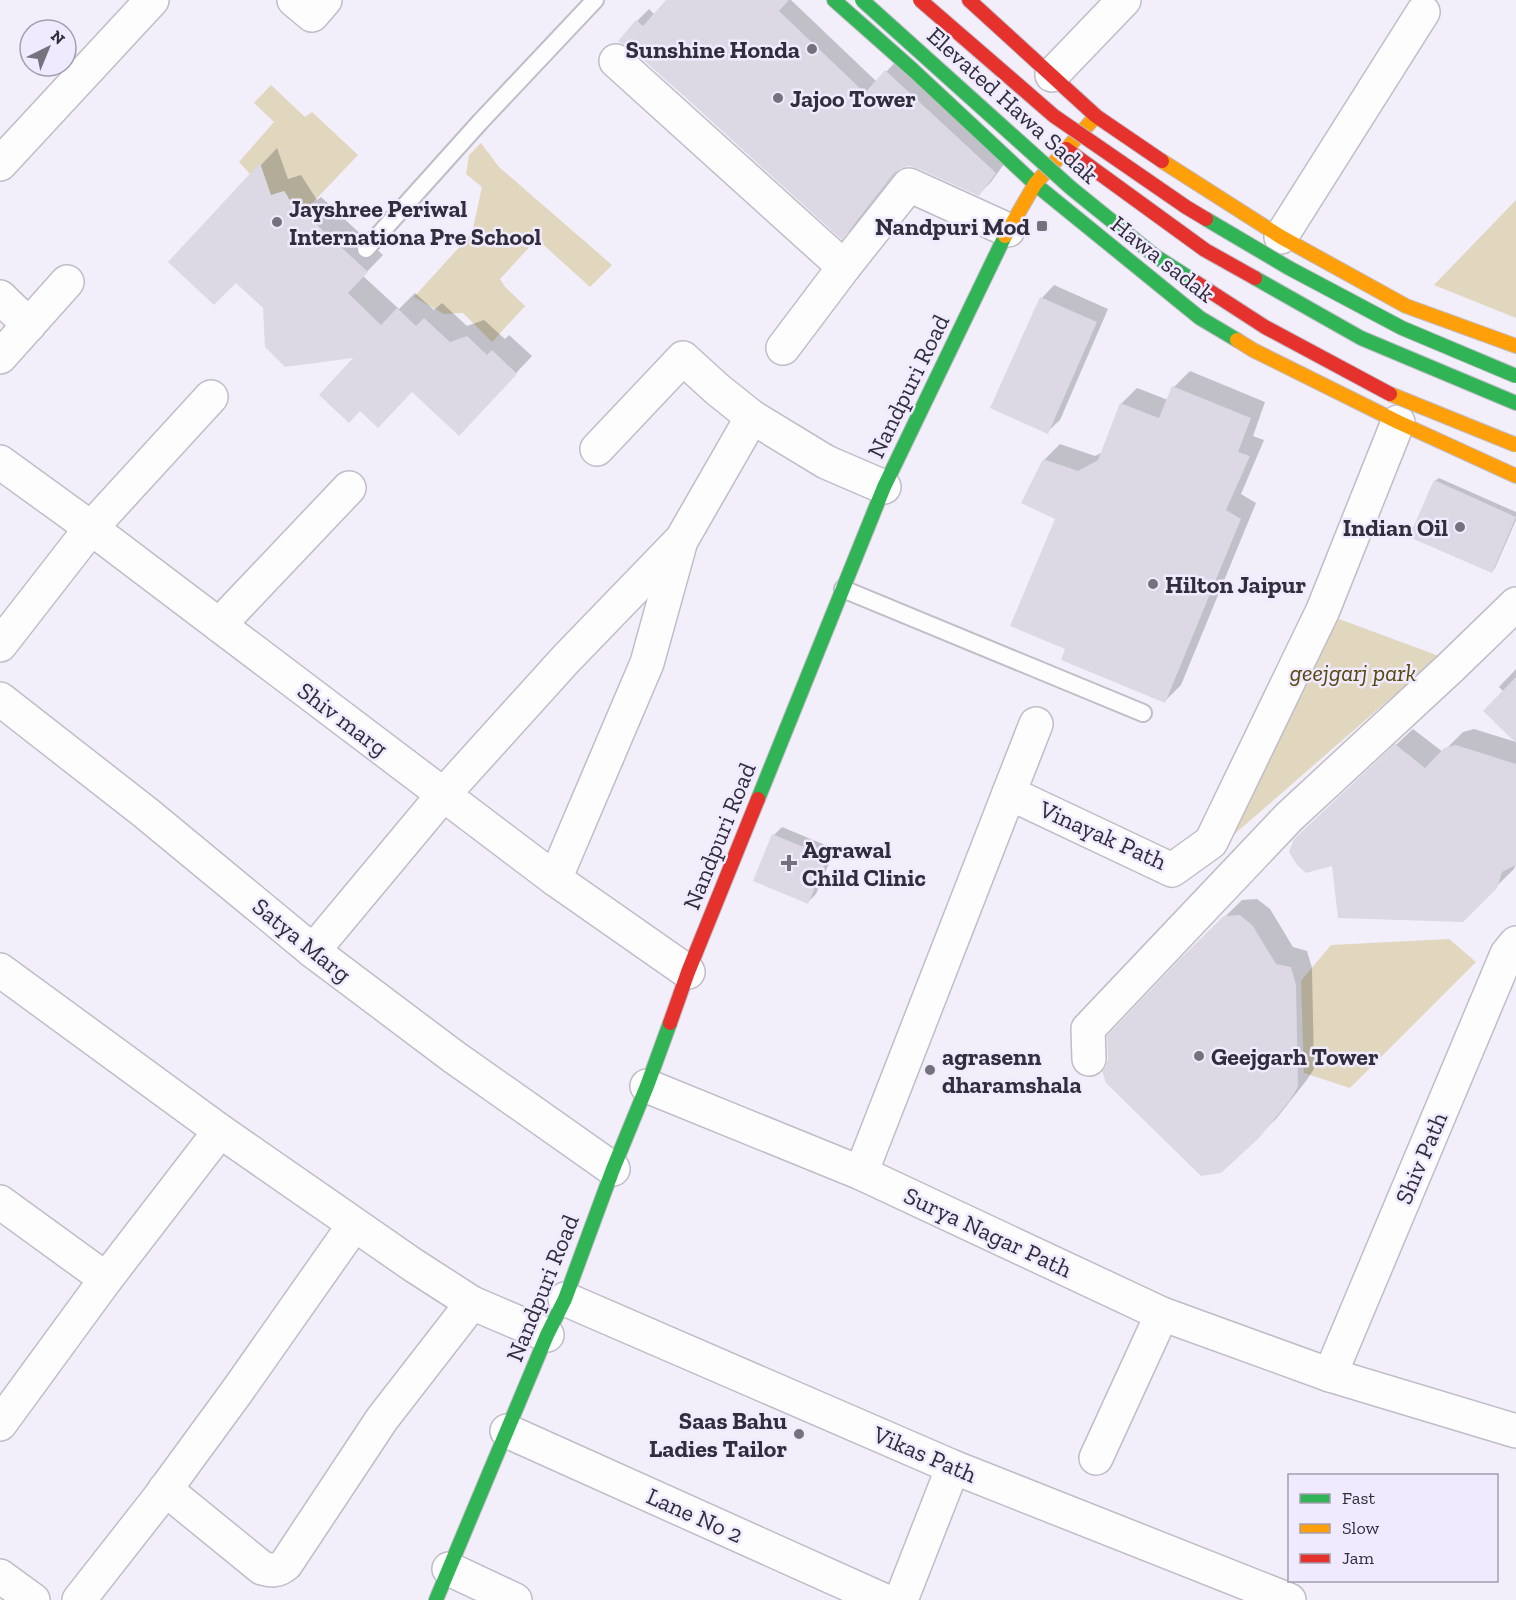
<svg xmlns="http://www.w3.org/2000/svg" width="1516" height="1600" viewBox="0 0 1516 1600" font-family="'Zilla Slab',serif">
  <rect width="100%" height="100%" fill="#f2effa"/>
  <g fill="#e0d7be">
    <path d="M271,85l34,32 7,-5 46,43 -58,61 -12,-11v-8l-3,-6 -10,3 -5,6 -12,-29 -8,3 -11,-12 35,-40 -20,-19z"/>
    <path d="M481,143l18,24 113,98 -22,22 -53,-48 -37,40 5,8 20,19 -33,36 -29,-29 -19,1 -30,-17 58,-64 10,-46 -16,-13 3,-19z"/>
    <path d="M1516,200v118l-82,-33z"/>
    <path d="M1331,616l108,40 -209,182z"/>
    <path d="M1449,939l27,23 -126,126 -46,-15 -3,-92 30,-36z"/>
  </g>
  <g fill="#0003">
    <path d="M668,0h123l86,82 21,-23 109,101 -16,22 -12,12 -62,-28 -9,-1 -8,2 -46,59 -12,12 -205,-217 12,-12 6,6z"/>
    <path d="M277,148l11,31 13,-4 16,25 4,-3 62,58 -20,21 36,33 16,-16 19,17 8,-7 25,23 17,-6 21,19 4,-4 23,21 -57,61 -63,-26 -147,-83 -29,-27 -66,-19z"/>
    <path d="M1054,285l54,24 -48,111 -13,12 -5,-134z"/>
    <path d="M1190,371l75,31 -12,34 11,4 -23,54 15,9 -75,182 -16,16 -98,-53 -10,-130 -13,-58 16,-16 35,12 8,-4 18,-48 16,-16 31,12 6,-13z"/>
    <path d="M1439,478l77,34v8l-21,48 -3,4 -57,-91z"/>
    <path d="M1516,669v72l-12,-49 -5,-5z"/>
    <path d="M1413,729l30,23 20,-20 11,-3 42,13v122l-2,5 -52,51 -128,-56 -21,-42z"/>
    <path d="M782,827l53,22 -19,45 -9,9 -33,-68z"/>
    <path d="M1257,899l13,10 23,38 14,4 5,17 2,101 -8,12 -30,38 -18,17 -79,-174 63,-62z"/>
  </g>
  <g fill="#dcd8e4">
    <path d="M666,0h123l-10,11 86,82 20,-23 111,103 -17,23 -62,-28 -8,-2 -8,2 -7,5 -52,67 -157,-143 -56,-50 -11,-6 18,-21 7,6z"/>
    <path d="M260,163l11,32 13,-4 16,25 3,-4 65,60 -20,21 33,32 16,-17 19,18 8,-8 26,24 17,-6 20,19 5,-5 25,24 -58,62 -47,-44 -34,36 -18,-17 -11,12 -30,-28 34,-37 -68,9 -20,-20 -2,-39 -27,-25 -22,22 -46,-43z"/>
    <path d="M1040,297l57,25 -49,112 -58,-26z"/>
    <path d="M1172,386l79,32 -13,34 12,4 -24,54 15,9 -76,184 -104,-43 4,-11 -55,-23 45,-107 -34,-16 22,-44 35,12 20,-11 22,-57 39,15z"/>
    <path d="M1434,480l82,37 -24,56 -83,-36z"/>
    <path d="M1516,677v66l-33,-32z"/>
    <path d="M1395,744l30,24 19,-20 12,-3 60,19v101l-14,7 -5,16 -34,34 -125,-4 -6,-52 -26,7 -9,-8 -8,-13 5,-13z"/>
    <path d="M772,834l56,23 -20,47 -55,-23z"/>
    <path d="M1240,915l13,11 23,38 15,3 5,18 2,102 -8,13 -31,38 -38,35 -20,3 -95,-93 -4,-12 4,-4 2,-8 -1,-23 71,-75 46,-45z"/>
  </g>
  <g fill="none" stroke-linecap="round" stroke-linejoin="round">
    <g stroke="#c0bcc8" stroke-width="20">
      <g id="lane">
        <path d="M366,249l114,-127 115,-122"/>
        <path d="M843,589l300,124"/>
      </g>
    </g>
    <g stroke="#c0bcc8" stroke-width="36">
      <g id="street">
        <path d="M294,0l18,15 13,-15"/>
        <path d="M616,61l228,206 65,-82 99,45"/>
        <path d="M1052,75l72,-75"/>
        <path d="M0,164l152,-164"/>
        <path d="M1281,237l142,-225"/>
        <path d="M0,297l29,28"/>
        <path d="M783,348l61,-81"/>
        <path d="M0,357l67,-75"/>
        <path d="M597,449l86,-91 34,31 35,28"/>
        <path d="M0,462l91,66 464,351 133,93"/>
        <path d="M219,625l130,-137"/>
        <path d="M0,645l91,-117 120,-131"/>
        <path d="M0,699l146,114 167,138 141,106 159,112"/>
        <path d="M1009,793l27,-69"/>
        <path d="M555,879l92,-216 33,-119"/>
        <path d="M313,951l130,-156 123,-136 116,-120 70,-122 74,45 58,25"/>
        <path d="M0,970l220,161 193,134 59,38 75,32"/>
        <path d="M1089,1059l-1,-30 201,-212 161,-149 66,-64"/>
        <path d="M647,1086l214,87 301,141 168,61 186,56"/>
        <path d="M861,1173l148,-380 163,77 39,-28 112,-232 75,-188"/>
        <path d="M0,1202l106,77"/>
        <path d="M565,1299l388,168 336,133"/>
        <path d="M1330,1375l177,-421 9,-11"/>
        <path d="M0,1424l106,-145 114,-148"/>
        <path d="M507,1431l376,169"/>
        <path d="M1096,1458l66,-144"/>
        <path d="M165,1489l97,79c10,3 16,3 24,-4l96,-145 90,-116"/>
        <path d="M449,1569l66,31"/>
        <path d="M0,1576l33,24"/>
        <path d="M79,1600l80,-102 79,-108 116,-165"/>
        <path d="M901,1600l52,-133"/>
      </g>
    </g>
    <g stroke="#c0bcc8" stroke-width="16">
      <g id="fast">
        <path d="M834,0l79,70 122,114 165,134 37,22"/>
        <path d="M1255,278l106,60 155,65"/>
        <path d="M758,799l126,-312 121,-251"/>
        <path d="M436,1600l111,-265 18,-36 48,-130 34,-83 23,-63"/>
      </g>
    </g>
    <g stroke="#c0bcc8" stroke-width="16">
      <g id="slow">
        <path d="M1162,161l119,76 125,69 110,40"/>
        <path d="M1005,236l30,-52 61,-68"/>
        <path d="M1237,340l16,10 145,72 118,54"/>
      </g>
    </g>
    <g stroke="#c0bcc8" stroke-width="16">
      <g id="jam">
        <path d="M969,0l127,116 66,45"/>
        <path d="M1066,149l139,101 50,28"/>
        <path d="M670,1023l18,-51 70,-173"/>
      </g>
    </g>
    <use href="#lane" stroke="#fdfdfe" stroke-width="16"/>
    <use href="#street" stroke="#fdfdfe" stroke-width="33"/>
    <use href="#fast" stroke="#30b455" stroke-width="14"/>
    <use href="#slow" stroke="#ff9f0a" stroke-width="14"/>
    <use href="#jam" stroke="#e5322d" stroke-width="14"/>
    <g stroke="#c0bcc8" stroke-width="16" stroke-linecap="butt">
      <g id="fast-bridge">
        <path d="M862,0l209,188 84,68 39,25"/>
        <path d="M1206,219l83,49 113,60 114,48"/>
      </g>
    </g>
    <g stroke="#c0bcc8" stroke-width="16" stroke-linecap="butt">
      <path id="slow-bridge" d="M1390,394l126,51"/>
    </g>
    <g stroke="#c0bcc8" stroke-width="16" stroke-linecap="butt">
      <g id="jam-bridge">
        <path d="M920,0l134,116 132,91 20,12"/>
        <path d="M1194,281l71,46 125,67"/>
      </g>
    </g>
    <use href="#fast-bridge" stroke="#30b455" stroke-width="14"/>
    <use href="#slow-bridge" stroke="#ff9f0a" stroke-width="14"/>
    <use href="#jam-bridge" stroke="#e5322d" stroke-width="14"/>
  </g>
  <g fill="#75717d" stroke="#f0eaff" stroke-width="2">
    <circle cx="812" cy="49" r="6"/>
    <circle cx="778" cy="98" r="6"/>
    <circle cx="277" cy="222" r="6"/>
    <rect x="1036" y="220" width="12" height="12" rx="3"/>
    <circle cx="1460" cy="527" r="6"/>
    <circle cx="1153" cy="584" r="6"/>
    <path d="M786 854h6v6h6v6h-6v6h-6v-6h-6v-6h6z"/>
    <circle cx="1199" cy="1056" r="6"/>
    <circle cx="930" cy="1070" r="6"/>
    <circle cx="799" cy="1434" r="6"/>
  </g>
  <g text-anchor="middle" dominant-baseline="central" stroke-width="5" stroke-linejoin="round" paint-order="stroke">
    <g font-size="24" font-weight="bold" fill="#312d3a" stroke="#f0eaff" text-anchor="start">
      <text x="800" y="49" text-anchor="end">Sunshine Honda</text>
      <text x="790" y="98">Jajoo Tower</text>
      <text x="289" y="208">Jayshree Periwal<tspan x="289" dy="28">Internationa Pre School</tspan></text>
      <text x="1030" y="226" text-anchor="end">Nandpuri Mod</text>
      <text x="1448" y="527" text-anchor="end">Indian Oil</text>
      <text x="1165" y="584">Hilton Jaipur</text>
      <text x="802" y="849">Agrawal<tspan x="802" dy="28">Child Clinic</tspan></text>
      <text x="942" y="1056">agrasenn<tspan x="942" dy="28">dharamshala</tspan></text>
      <text x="1211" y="1056">Geejgarh Tower</text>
      <text x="787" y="1420" text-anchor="end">Saas Bahu<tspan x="787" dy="28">Ladies Tailor</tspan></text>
    </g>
    <g font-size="24" fill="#312d3a" stroke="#f0eaff">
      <text transform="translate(1013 105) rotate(42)">Elevated Hawa Sadak</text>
      <text transform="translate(1163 259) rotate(38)">Hawa sadak</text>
      <text transform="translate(908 386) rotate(-64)">Nandpuri Road</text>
      <text transform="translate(343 719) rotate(37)">Shiv marg</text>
      <text transform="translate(1103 835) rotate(24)">Vinayak Path</text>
      <text transform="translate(719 836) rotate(-68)">Nandpuri Road</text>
      <text transform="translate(302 940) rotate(39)">Satya Marg</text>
      <text transform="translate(1421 1158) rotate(-67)">Shiv Path</text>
      <text transform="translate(988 1232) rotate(25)">Surya Nagar Path</text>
      <text transform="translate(542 1288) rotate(-68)">Nandpuri Road</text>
      <text transform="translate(925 1454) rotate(23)">Vikas Path</text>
      <text transform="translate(695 1515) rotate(24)">Lane No 2</text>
    </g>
    <g font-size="24" font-style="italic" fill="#56480f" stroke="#f0eaff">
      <text x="1353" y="672">geejgarj park</text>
    </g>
  </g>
  <rect x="1288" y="1474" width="210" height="108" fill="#f0eaff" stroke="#a49eb0" stroke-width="1.5"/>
  <rect x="1300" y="1494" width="30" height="9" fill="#30b455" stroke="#a49eb0" stroke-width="1.5"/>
  <text x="1342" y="1504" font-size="18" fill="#312d3a">Fast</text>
  <rect x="1300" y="1524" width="30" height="9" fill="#ff9f0a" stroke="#a49eb0" stroke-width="1.5"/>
  <text x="1342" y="1534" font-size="18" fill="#312d3a">Slow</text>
  <rect x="1300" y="1554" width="30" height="9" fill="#e5322d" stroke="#a49eb0" stroke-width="1.5"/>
  <text x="1342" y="1564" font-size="18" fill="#312d3a">Jam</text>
  <g transform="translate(48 48) rotate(43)"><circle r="28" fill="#f0eaff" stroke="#a49eb0" stroke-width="1.5"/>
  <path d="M0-4.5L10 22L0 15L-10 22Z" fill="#75717d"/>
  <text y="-9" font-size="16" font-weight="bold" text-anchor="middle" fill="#312d3a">N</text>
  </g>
</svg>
